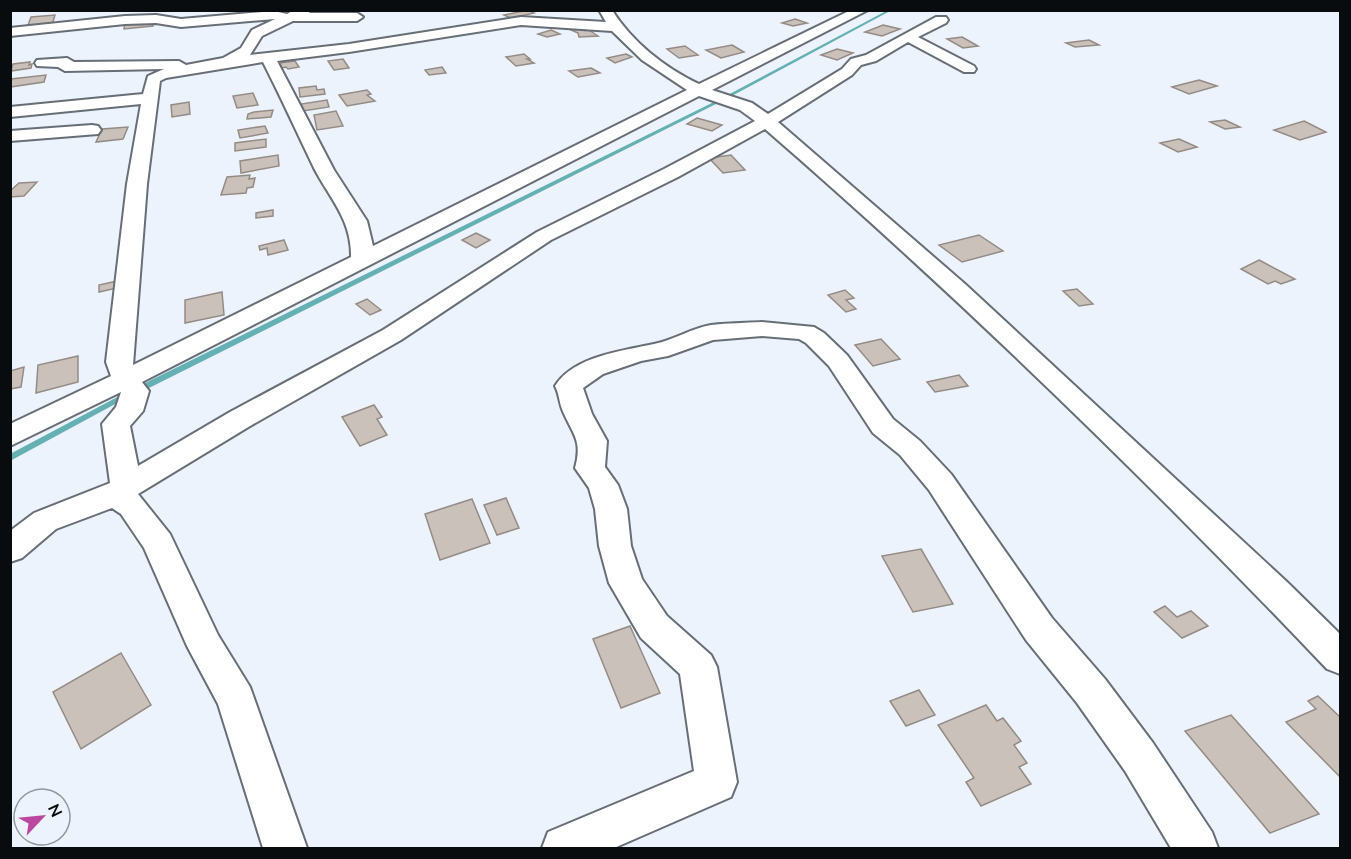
<svg xmlns="http://www.w3.org/2000/svg" width="1351" height="859" viewBox="0 0 1351 859" font-family="Mulish,sans-serif">
  <rect width="100%" height="100%" fill="#ecf3fc"/>
  <g fill="none" stroke-linecap="round" stroke-linejoin="round">
    <g fill="#65b0b3" fill-rule="evenodd">
      <path d="M888,10h4l-166,89 -587,294h-6l-1,-2 1,-2 591,-292z"/>
      <path d="M123,394h3l4,2 -120,65v-7z"/>
    </g>
  </g>
  <g fill="#cac1ba" stroke="#948b85" stroke-width="1.5">
    <path d="M528,10l6,3 -23,5 -7,-3z"/>
    <path d="M55,15l-3,10 -25,3 4,-11z"/>
    <path d="M153,19v7l-29,3 1,-7z"/>
    <path d="M795,19l12,4 -14,3 -11,-3z"/>
    <path d="M883,25l17,4 -18,7 -17,-4z"/>
    <path d="M586,28l12,8 -19,1 -1,-4 -7,-3z"/>
    <path d="M551,30l9,4 -13,3 -9,-3z"/>
    <path d="M962,37l16,9 -15,2 -16,-9z"/>
    <path d="M1089,40l10,5 -24,2 -9,-4z"/>
    <path d="M732,45l12,7 -23,6 -15,-8z"/>
    <path d="M685,46l13,9 -19,3 -12,-9z"/>
    <path d="M837,49l16,4 -16,7 -16,-5z"/>
    <path d="M524,54l6,5h-3l7,4 -18,3 -10,-9z"/>
    <path d="M626,54l6,3 -17,6 -8,-5z"/>
    <path d="M343,59l6,9 -15,2 -6,-9z"/>
    <path d="M295,61l4,6 -11,2 -2,-2 -4,1 -3,-5z"/>
    <path d="M30,62l-1,3 3,-1 -1,4 -20,3 2,-7z"/>
    <path d="M442,67l4,6 -17,2 -4,-5z"/>
    <path d="M591,68l9,5 -22,4 -9,-6z"/>
    <path d="M46,75l-2,7 -34,5 1,-8z"/>
    <path d="M1199,80l18,6 -28,8 -17,-7z"/>
    <path d="M316,86l1,4 7,-1 1,5 -25,3 -1,-9z"/>
    <path d="M367,90l4,4 -4,1 8,6 -28,5 -8,-11z"/>
    <path d="M253,93l5,12 -21,3 -4,-12z"/>
    <path d="M327,100l2,7 -26,4 -2,-7z"/>
    <path d="M189,102l1,12 -18,3 -1,-12z"/>
    <path d="M273,110l-2,7 -24,2 1,-5 6,-2z"/>
    <path d="M336,111l7,15 -26,4 -3,-15z"/>
    <path d="M697,118l25,7 -10,6 -25,-7z"/>
    <path d="M1225,120l15,7 -15,2 -15,-7z"/>
    <path d="M1304,121l22,11 -26,8 -26,-10z"/>
    <path d="M265,126l3,7 -28,5 -2,-8z"/>
    <path d="M128,127l-5,12 -27,3 6,-13z"/>
    <path d="M266,139v8l-31,4v-8z"/>
    <path d="M1179,139l18,8 -19,5 -18,-9z"/>
    <path d="M278,155l1,11 -38,7 -1,-12z"/>
    <path d="M731,155l14,15 -22,3 -14,-15z"/>
    <path d="M250,175l-1,4 6,-1 -2,9 -6,1 -1,5 -25,2 6,-18z"/>
    <path d="M37,182l-13,14 -14,1v-6l9,-8z"/>
    <path d="M273,210v6l-17,2v-5z"/>
    <path d="M476,233l14,7 -14,8 -14,-8z"/>
    <path d="M979,235l24,16 -41,11 -23,-17z"/>
    <path d="M284,240l4,10 -20,5 -1,-7 -7,2 -1,-4z"/>
    <path d="M1259,260l36,19 -14,5 -6,-3 -7,3 -27,-15z"/>
    <path d="M117,281v7l-18,4v-7z"/>
    <path d="M1077,289l16,15 -14,2 -16,-15z"/>
    <path d="M845,290l9,8 -8,2 10,9 -10,3 -18,-17z"/>
    <path d="M222,292l2,23 -39,8v-23z"/>
    <path d="M367,299l14,11 -11,5 -14,-11z"/>
    <path d="M881,339l19,20 -27,7 -18,-21z"/>
    <path d="M78,356v26l-42,11 2,-28z"/>
    <path d="M24,367l-3,20 -11,2v-18z"/>
    <path d="M959,375l9,11 -33,6 -8,-10z"/>
    <path d="M374,405l8,12 -5,2 10,16 -27,11 -18,-29z"/>
    <path d="M506,498l13,30 -22,7 -13,-30z"/>
    <path d="M472,499l18,44 -50,17 -15,-46z"/>
    <path d="M921,549l32,55 -40,8 -31,-56z"/>
    <path d="M1165,606l12,11 14,-6 17,15 -26,12 -28,-26z"/>
    <path d="M630,626l30,67 -39,15 -28,-69z"/>
    <path d="M121,653l30,52 -70,44 -28,-57z"/>
    <path d="M919,690l16,25 -29,11 -16,-25z"/>
    <path d="M1318,696l22,21v60l-54,-55 30,-13 -8,-8z"/>
    <path d="M986,705l11,16 6,-3 18,23 -7,4 13,18 -8,4 12,17 -50,22 -15,-24 8,-4 -36,-53z"/>
    <path d="M1231,715l88,99 -49,19 -85,-102z"/>
  </g>
  <g fill="none" stroke-linecap="round" stroke-linejoin="round">
    <g stroke="#676e75" stroke-width="4">
      <g id="minor">
        <path d="M294,10h17l-2,3h48l6,4 -6,4h-64l-31,15 -12,19 99,-11 172,-27 85,5 -7,-12h13c20,32 53,58 87,74l152,-74h17l-156,80 40,13 16,11 74,-45 9,-10 15,-4 70,-38h10l2,3 -2,3 -28,14 56,29 2,3 -2,3h-10l-56,-30 -32,19 -15,4 -9,10 -74,47 187,162 322,298 53,52v40l-13,-5c-179,-188 -366,-370 -562,-540l-87,48 -127,63 -150,100 -151,86 -112,68 32,40 48,101 32,52 57,161h-44l-45,-144 -31,-58 -43,-98 -23,-34 -9,-6 -56,21 -34,29 -12,4v-31l24,-18 76,-30 -8,-59 14,-17 5,-15 -111,54v-22l101,-48 -5,-14 21,-178 14,-80 -131,13v-10l133,-13 5,-18 16,-7 -99,2 -7,-4 -21,-1 -2,-3 2,-3 30,-2 7,4 105,-1 7,4 37,-7 18,-10 11,-18 23,-11 -94,8 -25,-4 -31,1 -115,12v-8l115,-12 31,-1 25,4 93,-8 13,3zM521,25l91,6 30,29 45,30 -314,156 -6,-25 -33,-51 -57,-109 72,-9zM263,62c18,35 34,71 51,106 16,31 38,52 37,89l-218,108 14,-181 13,-103 6,-3zM699,96l41,14 15,11 -91,48 -127,63 -154,98 -153,82 -92,54 -8,-40 13,-15 6,-20 -7,-9z"/>
        <path d="M92,125l6,1 3,4 -3,4 -88,7v-10z"/>
        <path d="M762,322l52,5 10,6 23,22 46,64 27,22 31,33 101,144 53,61 48,64 59,89 6,16h-47l-46,-77 -48,-68 -51,-63 -97,-150 -29,-35 -27,-22 -44,-67 -23,-23 -7,-4 -37,-3 -49,4 -45,16 -27,5 -38,13 -20,14 9,26 15,27 -2,26 13,18 9,24 4,37 11,33 25,37 44,39 6,12 20,115 -6,15 -117,51h-72l6,-16 146,-61 -14,-97 -39,-36 -32,-55 -10,-37 -4,-37 -6,-21 -14,-20c8,-29 -3,-34 -13,-59 -3,-8 -3,-16 -7,-23 19,-30 67,-35 99,-42 20,-4 38,-16 57,-19 17,-2 34,-2 51,-3z"/>
      </g>
    </g>
    <use href="#minor" fill="#fff" fill-rule="evenodd"/>
  </g>
  <rect width="1351" height="859" fill="none" stroke="#090c0e" stroke-width="24"/>
  <g transform="translate(42 817) rotate(64)"><circle r="28" fill="#ecf3fc" stroke="#91979d" stroke-width="1.5"/>
  <path d="M0-4.5L10 22L0 15L-10 22Z" fill="#bb47a1"/>
  <text y="-9" font-size="16" font-weight="bold" text-anchor="middle" fill="#090c0e">N</text>
  </g>
</svg>
